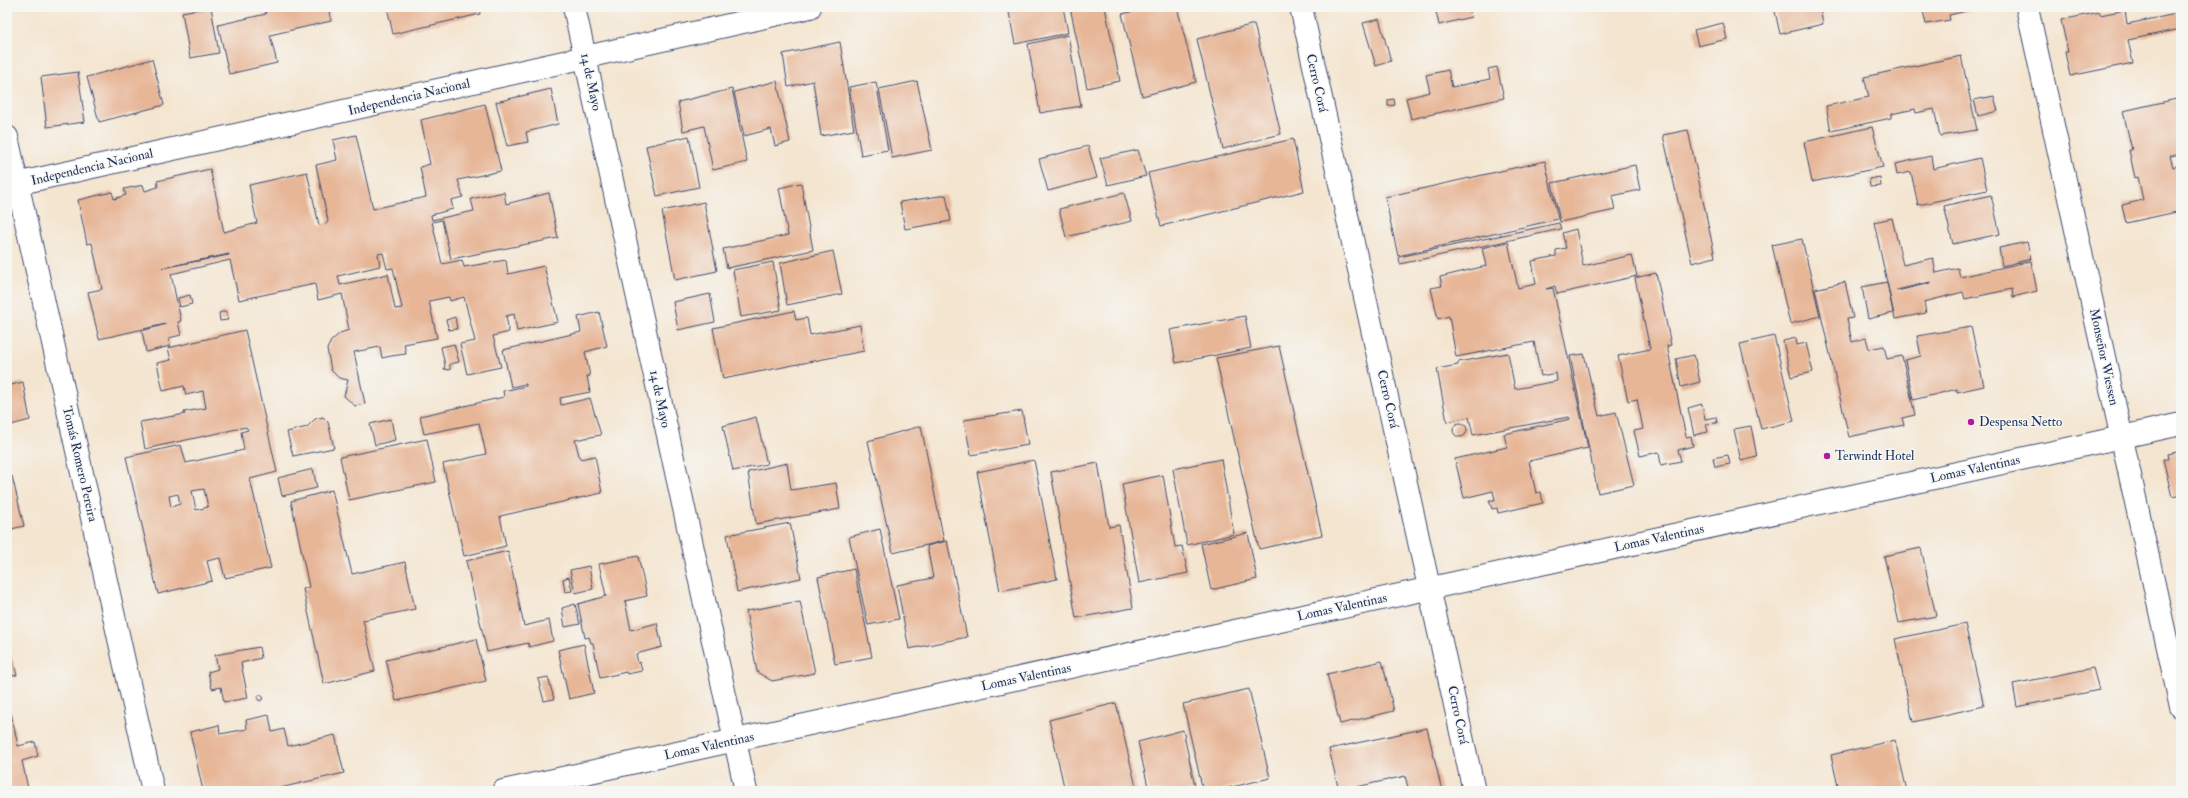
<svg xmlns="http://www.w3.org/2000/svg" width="2188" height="798" viewBox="0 0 2188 798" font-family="'IM FELL Double Pica',serif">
  <rect width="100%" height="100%" fill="#f6f6f2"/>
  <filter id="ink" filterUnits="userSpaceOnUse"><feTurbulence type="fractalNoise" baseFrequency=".025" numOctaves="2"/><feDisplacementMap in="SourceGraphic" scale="8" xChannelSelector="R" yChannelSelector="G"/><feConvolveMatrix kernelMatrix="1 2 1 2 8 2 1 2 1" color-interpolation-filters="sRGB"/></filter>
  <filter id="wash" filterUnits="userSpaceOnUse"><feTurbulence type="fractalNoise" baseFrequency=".012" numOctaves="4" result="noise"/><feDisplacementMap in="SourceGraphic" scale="16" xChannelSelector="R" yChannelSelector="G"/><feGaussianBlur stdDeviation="0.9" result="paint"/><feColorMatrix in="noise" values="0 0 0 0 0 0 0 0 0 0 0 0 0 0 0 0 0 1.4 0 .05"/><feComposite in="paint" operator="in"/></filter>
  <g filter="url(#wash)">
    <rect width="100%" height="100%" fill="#f4e5d0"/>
    <g id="blocks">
      <g fill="#e7b697" fill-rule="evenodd">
        <path d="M211,7l8,46 -29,5 -8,-46z"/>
        <path d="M264,7h64l3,14 -61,14 7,28 -48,11 -11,-49 48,-11z"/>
        <path d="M387,7h92l1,7 -87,20z"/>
        <path d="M1008,7h55l5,26 -53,11z"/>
        <path d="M1070,7h35l15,74 -33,7z"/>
        <path d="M1150,7h27l19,75 -54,14 -20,-82z"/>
        <path d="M1435,7h34l2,10 -32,8z"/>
        <path d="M1774,7h46l3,17 -43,10z"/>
        <path d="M1922,7h53v2l-26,6 1,5 -24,4z"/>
        <path d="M2125,10l2,14 54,-11v16l-53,11 5,23 -63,13 -5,-24h3l-7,-32 39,-8v3z"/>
        <path d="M1379,19l12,42 -15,5 -13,-43z"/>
        <path d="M1723,23l4,16 -29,7 -4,-16z"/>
        <path d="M1254,24l27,110 -58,15 -26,-110z"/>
        <path d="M1068,35l13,71 -41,7 -12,-69z"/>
        <path d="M840,42l14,88 -33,6 -8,-55 -25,6 -5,-33z"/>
        <path d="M1961,56l16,74 -37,6 -6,-27 -18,4 -1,-4 -24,5v4l-60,13 -5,-25 43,-9 -5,-20z"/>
        <path d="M152,59l12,46 -65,17 -12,-45z"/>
        <path d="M1497,67l7,31 -93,21 -5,-21 24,-6 -4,-17 22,-5 4,17 38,-8 -2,-10z"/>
        <path d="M78,72l7,50 -38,5 -6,-50z"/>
        <path d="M777,81l13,61 -15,4 -4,-17 -27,7 -10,-44z"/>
        <path d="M917,81l15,69 -40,8 -13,-69z"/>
        <path d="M876,82l12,68 -27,5 -12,-68z"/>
        <path d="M551,89l7,35 -32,8 2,10 -21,4 -11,-44z"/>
        <path d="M732,89l15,73 -34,8 -9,-44 -21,5 -5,-29z"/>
        <path d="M1994,96l4,15 -20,5 -4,-16z"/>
        <path d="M2181,98v56l-11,2 3,11 8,-2v46l-55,12 -4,-18 21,-5 -5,-23 -3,1 -6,-28h3l-9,-39z"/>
        <path d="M1394,99l1,6 -7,1v-6z"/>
        <path d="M485,104l16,67 -43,9 5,17 -12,3 2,9 -22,6 1,5 42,-9 -3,-12 33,-7 2,12 43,-11 9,45 -107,21 -9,-39 -10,2 10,42 20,-4 2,7 42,-7 2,14 36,-8 14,56 -41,9 -3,-17 -8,2 3,16 -16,4 8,31 -34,7 -7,-30 15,-3 -11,-44 -14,4 -1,-4 -20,4 8,37 -33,6 2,10 -15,2 -9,2 -2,-11 -26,5 11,52 -10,2 -11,-10 4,-16 -9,-2 -8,-8 -4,-21 4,-8 9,-8 9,-3 -7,-36 -24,6 -3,-16 -76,16 -9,-40 -59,14 10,47 -3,1 3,13 -12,3 1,8 -24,6 -4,-21 24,-7 -67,15 -11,-47 14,-3 -10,-46 -5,1 -9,-44 34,-8 2,7 12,-4 -2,-6 19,-4 2,6 13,-4 -1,-6 53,-12 14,63 33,-9 -8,-38 58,-13 12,53 7,-1 2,-3 -12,-56 21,-5 -4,-20 23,-5 17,74 53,-12 -6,-30 10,-3 -9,-44zM383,253l4,16 6,-1 9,40 -7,1 -7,-35 -48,11 -2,-9 42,-10 -2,-12zM229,254v1l-67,13z"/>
        <path d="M1872,127l11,40 -71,15 -8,-40z"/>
        <path d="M1688,130l27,127 -23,6 -29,-128z"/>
        <path d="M689,136l10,51 -42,9 -11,-50z"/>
        <path d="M1293,139l11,52 -143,35 -13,-53z"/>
        <path d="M1088,146l9,32 -49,13 -9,-32z"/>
        <path d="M1138,150l8,26 -38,9 -8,-27z"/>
        <path d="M1931,156l2,13 47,-11 7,32 -69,15 -7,-33 -14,3 -2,-11z"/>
        <path d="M1545,161l13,58 -160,37 -13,-59z"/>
        <path d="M1635,165l5,25 -28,6 3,14 -55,12 -8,-39z"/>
        <path d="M1880,177l1,9 -11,1 -1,-8z"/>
        <path d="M801,183l12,67 -86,18 -4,-19 65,-14 -9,-47z"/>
        <path d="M1124,193l8,28 -66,16 -7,-28z"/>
        <path d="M946,195l5,26 -46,8 -5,-27z"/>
        <path d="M1991,195l9,39 -47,10 -9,-38z"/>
        <path d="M704,202l13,69 -42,9 -13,-69z"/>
        <path d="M1892,218l11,47 30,-7 3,15 22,-5 2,9 71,-16 6,30 -24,6 -1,-8 -47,10 -2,-7 -39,10 2,11 -31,6 -21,-97zM1930,282v1l-33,8v-1z"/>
        <path d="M1559,223l2,6 -161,35 -1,-7z"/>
        <path d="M1576,229l7,37 49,-11 5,21 -80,18 -2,-8 -9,3 7,-1 35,160 -59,13 7,32 5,-1 2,11 -45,10 -1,-5 -5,1 -3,-9h6l-2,-9 -29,7 -9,-39 52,-12 -3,-13 66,-15 -1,-2 -96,18 -4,-18 -22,5 -10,-53 21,-4v-3l50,-9 7,36 42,-8 -1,-8 -15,3 -7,-34 -78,15 -7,-41 -11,3 -7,-31 11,-2 -2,-9 46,-11 -4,-18 26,-6 10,46 18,-4 -4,-23 24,-5v-6l10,-2 -4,-15z"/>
        <path d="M1802,239l18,77 -30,8 -18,-79z"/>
        <path d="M2027,242l4,17 -29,7 -3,-18z"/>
        <path d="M833,251l9,43 -55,11 -7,-42z"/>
        <path d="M773,262l8,48 -40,7 -8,-47z"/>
        <path d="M1656,273l15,72 -4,1 19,91 5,-1 2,10 -15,4 3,11 -20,4 -2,-13 -19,4 -6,-25 9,-2 -6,-30 -9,2 -10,-45 32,-7 -15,-71z"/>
        <path d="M1845,282l8,36 -6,1 5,23 14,-4 3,11 15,-3 3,13 15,-3 13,59 -13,3 2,7 -55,12 -34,-148z"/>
        <path d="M1887,282l6,31 -25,6 -6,-32z"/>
        <path d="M710,294l5,28 -37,8 -5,-28z"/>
        <path d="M190,295l2,9 -12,3 -2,-9z"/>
        <path d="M226,311l2,9 -8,1 -1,-8z"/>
        <path d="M794,311l2,9 11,-2 3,17 50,-10 4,26 -141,28 -10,-51z"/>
        <path d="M599,312l8,34 -22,6 5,24h-3l3,16 -30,6 1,7 29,-7 11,37 -26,5 5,19 15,-3 7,37 -102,23 6,30 -42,10 -21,-92 43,-10 -7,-31 -55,11 -4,-18 84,-19 -1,-6 23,-5v-2l-15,3 -8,-37 78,-18 -3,-15z"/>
        <path d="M1245,316l6,32 -75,15 -6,-33z"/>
        <path d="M455,317l2,12 -8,1 -3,-10z"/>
        <path d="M1971,327l13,59 -27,6v-3l-44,11 -8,-40 16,-4 -4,-20z"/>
        <path d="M245,330l32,142 -27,7 21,89 -46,10 -5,-20 -13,3 5,20 -54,13 -32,-137 55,-12 5,18 58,-13 -3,-18 7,-2 -2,-3 -101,22 -5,-27 45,-8 -1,-2 22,-4 -3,-17 -17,4 -2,-9 -21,5 -6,-28 14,-3 -3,-12zM204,489l4,18 -12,3 -4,-19zM178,494l2,10 -9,3 -2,-11z"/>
        <path d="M1774,336l20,85 -33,8 -21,-85z"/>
        <path d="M1796,338l1,7 9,-2 7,29 -22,5 -8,-36z"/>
        <path d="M454,344l5,18 -9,2v6l-6,-1 1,-4 -4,-18z"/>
        <path d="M1279,346l43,189 -63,14 -43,-191z"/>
        <path d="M1584,354l15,62 17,-4 18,73 -36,8 -28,-137z"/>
        <path d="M1694,355l6,27 -19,5 -5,-28z"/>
        <path d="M23,382l7,38 -23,6v-40z"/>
        <path d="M1702,404l3,15 11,-2 1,6 -11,1 2,8 -14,3 -6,-27z"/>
        <path d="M1022,411l6,34 -57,10 -7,-35z"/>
        <path d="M323,417l5,5 6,26 -41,8 -6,-24 20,-5 8,-8z"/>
        <path d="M756,417l11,47 -34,7 -10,-45z"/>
        <path d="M391,419l4,21 -20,5 -5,-21z"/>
        <circle cx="1460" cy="430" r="7"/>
        <path d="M921,426l23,115 -51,12 -25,-112z"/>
        <path d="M1751,426l6,31 -16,4 -7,-32z"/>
        <path d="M427,439l9,43 -87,18 -9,-43z"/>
        <path d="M2181,451v44l-9,2 -9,-38h6l-1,-5z"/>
        <path d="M1728,455l2,9 -15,3 -2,-9z"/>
        <path d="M1221,459l13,75 -47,11 -14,-76z"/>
        <path d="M1034,460l23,119 -57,12 -23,-119z"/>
        <path d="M787,463l4,27 45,-7 4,26 -84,15 -8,-52z"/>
        <path d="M1098,463l11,64 10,-2 14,83 -57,10 -25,-146z"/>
        <path d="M313,469l4,19 -35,8 -4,-18z"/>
        <path d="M1163,475l12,72 7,-1 6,27 -49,10 -17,-99z"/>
        <path d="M12,476l12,50 -17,4v-53z"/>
        <path d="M332,490l20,84 53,-12 10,47 -52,11 12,51 -51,13 -21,-95 6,-2 -18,-86z"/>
        <path d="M790,523l11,55 -64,14 -10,-57z"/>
        <path d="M880,529l19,90 -31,6 -19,-88z"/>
        <path d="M1248,533l9,46 -46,11 -10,-46z"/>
        <path d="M947,541l20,96 -58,12 -12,-64 36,-7 -6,-32z"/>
        <path d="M1921,548l15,68 -37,7 -15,-67z"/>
        <path d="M508,551l16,75 25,-6 4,21 -24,6 -1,-4 -41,9 -21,-91z"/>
        <path d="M638,556l9,40 -22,5 6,29 26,-7 5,24 -26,7 2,9 2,-1 2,9 -15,3 -1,-2 -26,6 -7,-35h-2l-2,-6 -4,1 -7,-34 28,-8 -7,-32z"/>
        <path d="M589,566l4,23 -18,4 -5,-23z"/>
        <path d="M854,569l18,88 -37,7 -17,-87z"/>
        <path d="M569,577l3,14 -7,1 -2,-13z"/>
        <path d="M800,601l15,72 -43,8 -15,-9 -11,-61z"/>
        <path d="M575,604l5,20 -15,3 -3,-19z"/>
        <path d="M1965,624l19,82 -71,16 -18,-83z"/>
        <path d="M476,639l10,42 -90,20 -10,-41z"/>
        <path d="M584,644l10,49 -25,6 -11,-49z"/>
        <path d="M259,647l2,11 -20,5 7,35 -24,4 -3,-15 -9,2 -4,-17 10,-3 -3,-14z"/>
        <path d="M11,654l6,21 -10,2v-22z"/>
        <path d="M1382,661l12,50 -54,13 -13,-50z"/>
        <path d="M2093,668l6,22 -82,17 -4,-23z"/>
        <path d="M548,677l6,22 -10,2 -6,-22z"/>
        <path d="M1249,689l21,89 -55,13h-12l-20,-87z"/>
        <path d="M260,694l4,4 -4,3 -3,-3z"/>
        <path d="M1116,703l21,88h-72l-16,-71z"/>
        <path d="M11,713l7,33 17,-4 3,14 -16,5 6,27 -12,3h-9v-77z"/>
        <path d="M269,715l3,17 12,-3 4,17 47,-11 9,38 -77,18h-64l-13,-59 29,-7 1,9 27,-5 -1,-9z"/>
        <path d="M1427,728l15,63h-33l-4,-15 -66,15 -10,-42z"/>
        <path d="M1183,730l13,61h-47l-11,-49z"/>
        <path d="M1895,740l12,51h-68l-8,-36z"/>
      </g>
    </g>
  </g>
  <g filter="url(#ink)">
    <use href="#blocks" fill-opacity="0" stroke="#3c4a6f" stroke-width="1"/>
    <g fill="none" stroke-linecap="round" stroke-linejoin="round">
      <g stroke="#3c4a6f" stroke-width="24">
        <g id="minor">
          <path d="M574,7l172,784"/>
          <path d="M1301,7l173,784"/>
          <path d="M7,137l146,654"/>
          <path d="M7,186l803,-179"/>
          <path d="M503,791l1678,-367"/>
        </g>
      </g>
      <g stroke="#3c4a6f" stroke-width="24">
        <path id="tertiary" d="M2027,7l154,700"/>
      </g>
      <use href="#minor" stroke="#fff" stroke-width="22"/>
      <use href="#tertiary" stroke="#fff" stroke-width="22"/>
    </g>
  </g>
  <g fill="#b5179e" stroke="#f6f6f2" stroke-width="1.5">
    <circle cx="1971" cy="422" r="4"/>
    <circle cx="1827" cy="456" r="4"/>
  </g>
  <g text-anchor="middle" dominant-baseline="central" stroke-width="3" stroke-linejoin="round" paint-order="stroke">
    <g font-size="13" fill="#1b2f5e" stroke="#f6f6f2">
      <text transform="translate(591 82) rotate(78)">14 de Mayo</text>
      <text transform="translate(1317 83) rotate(77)">Cerro Corá</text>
      <text transform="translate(409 97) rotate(-13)">Independencia Nacional</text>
      <text transform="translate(92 167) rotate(-13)">Independencia Nacional</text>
      <text transform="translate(2104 357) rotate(78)">Monseñor Wiessen</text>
      <text transform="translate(660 399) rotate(78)">14 de Mayo</text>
      <text transform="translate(1388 399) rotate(77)">Cerro Corá</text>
      <text transform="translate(80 464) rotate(77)">Tomás Romero Pereira</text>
      <text transform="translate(1975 469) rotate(-12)">Lomas Valentinas</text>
      <text transform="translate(1659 538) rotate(-12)">Lomas Valentinas</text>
      <text transform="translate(1342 607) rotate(-12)">Lomas Valentinas</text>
      <text transform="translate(1026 677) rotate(-12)">Lomas Valentinas</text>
      <text transform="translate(1458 715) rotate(78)">Cerro Corá</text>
      <text transform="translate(709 746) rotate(-12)">Lomas Valentinas</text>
    </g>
    <g font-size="13" fill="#1b2f5e" stroke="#f6f6f2" text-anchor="start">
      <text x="1979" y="422">Despensa Netto</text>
      <text x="1835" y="456">Terwindt Hotel</text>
    </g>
  </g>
  <rect width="2188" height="798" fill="none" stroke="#f6f6f2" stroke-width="24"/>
</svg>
